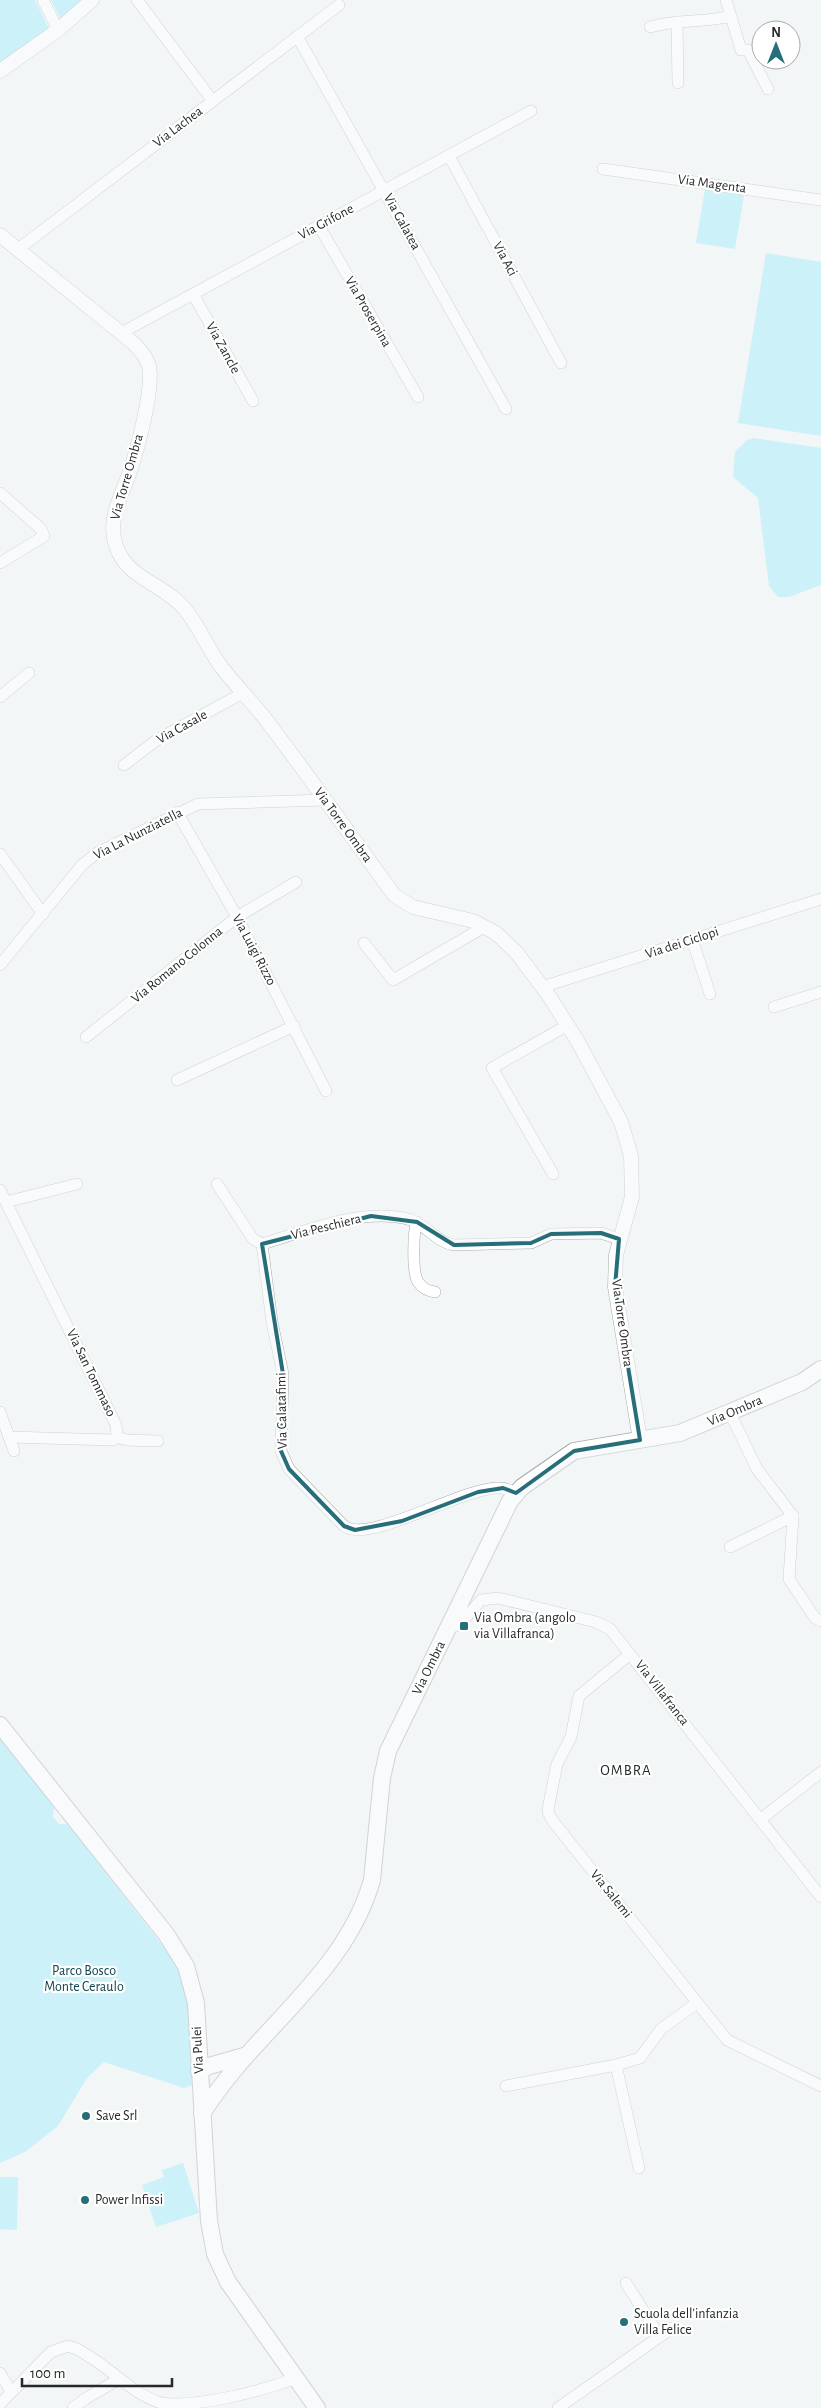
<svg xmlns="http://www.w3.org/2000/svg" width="821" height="2408" viewBox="0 0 821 2408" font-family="'Alegreya Sans',sans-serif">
  <rect width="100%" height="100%" fill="#f2f6f7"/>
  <g fill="#9deaf8">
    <path d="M0,0h35l15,31 -50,35z"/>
    <path d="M51,0h36l-22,19 -5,-1z"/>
    <path d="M705,189l39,6 -9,54 -39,-6z"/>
    <path d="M766,253l55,9v174l-83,-13z"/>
    <path d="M753,438l68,10v137l-32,12h-11l-9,-11 -11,-88 -25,-21 2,-25 12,-12z"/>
    <path d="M0,1737l54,69 -1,11 6,7h9l108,139 11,28 5,94 -8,3 -80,-26 -17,16 -29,48 -33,26 -25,11z"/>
    <path d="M183,2163l16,50 -43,14 -14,-42 22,-8 -2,-7z"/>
    <path d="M0,2177h18l-1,53 -17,-1z"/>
  </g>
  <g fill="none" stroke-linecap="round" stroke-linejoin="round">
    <g stroke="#a7abac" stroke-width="12">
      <g id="minor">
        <path d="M43,0l15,30"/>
        <path d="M137,0l75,100"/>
        <path d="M726,0l15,50h7l20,39"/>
        <path d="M677,22l1,61"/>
        <path d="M650,27c27,-8 54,-4 81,-11"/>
        <path d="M297,36l209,373"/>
        <path d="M449,156l112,207"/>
        <path d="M603,169l218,31"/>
        <path d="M319,226l99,171"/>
        <path d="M17,250l322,-245"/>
        <path d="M193,294l60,107"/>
        <path d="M121,333l410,-222"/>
        <path d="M0,493l41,36 3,7 -44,27"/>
        <path d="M0,697l29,-24"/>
        <path d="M124,765l34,-26 85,-46"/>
        <path d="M177,812l60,105 89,174"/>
        <path d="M0,854l43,60"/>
        <path d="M692,939l18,55"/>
        <path d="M364,943l29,37 91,-53"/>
        <path d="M0,965l82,-100 15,-12 101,-49 127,-4"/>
        <path d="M542,987l279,-88"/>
        <path d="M774,1007l47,-15"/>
        <path d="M86,1037l151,-120 59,-35"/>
        <path d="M177,1080l117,-54"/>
        <path d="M553,1174l-61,-106 76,-43"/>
        <path d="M217,1184l36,55 9,5"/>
        <path d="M0,1190l116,235 1,12 -4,3 -104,-3 -9,-25"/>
        <path d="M6,1202l71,-18"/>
        <path d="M417,1222c-4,10 -5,50 1,60 4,6 10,9 17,10"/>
        <path d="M262,1244l10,78 11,52 -2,77 8,18 55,57c25,19 122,-41 157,-38 5,0 10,3 15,5"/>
        <path d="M262,1244c45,-13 95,-35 142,-26 21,4 31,24 50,27l77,-2 20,-9 50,-1 18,6"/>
        <path d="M730,1413l27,56 36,47 -4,63 26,39 6,3"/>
        <path d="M9,1437l5,14"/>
        <path d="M117,1437l10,3 31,1"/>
        <path d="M730,1547l63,-31"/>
        <path d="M450,1624l5,2 7,-4 19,-22 17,-2 98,24 14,7 211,268"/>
        <path d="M630,1654l-51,42 -8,41 -14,27 -8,40 -1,8 4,8 175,220 94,46"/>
        <path d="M761,1819l60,-47"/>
        <path d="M616,2065l23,103"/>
        <path d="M506,2086l110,-21 24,-7 21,-29 36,-26"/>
        <path d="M626,2283l34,54"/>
        <path d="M0,2373l11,19"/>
        <path d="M0,2404l51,-52 17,-6 9,3c10,6 20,12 29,19 18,14 34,28 55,35 36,5 101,-12 135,-25"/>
        <path d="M73,2408l12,-9 34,-20"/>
        <path d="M558,2408l114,-80"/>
      </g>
    </g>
    <g stroke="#a7abac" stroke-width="15">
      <g id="tertiary">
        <path d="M0,71l58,-41 34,-30"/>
        <path d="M0,235l132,107c8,7 14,14 17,24 5,23 -12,85 -20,108 -8,23 -22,46 -13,72 11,33 48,38 68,62 16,19 24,42 39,61 14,18 30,34 44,52 43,57 85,116 127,174l19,12 60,14 23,12 20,19 31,41 30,47 44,82 10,34 1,41 -16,58 -1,32 25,153"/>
      </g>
    </g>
    <g stroke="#a7abac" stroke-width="18">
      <g id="secondary">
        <path d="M0,1725l166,209 20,32 10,37 13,218 6,33 13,28 89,126"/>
        <path d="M199,2071l10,-5 35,-10"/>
        <path d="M202,2114c50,-82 143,-138 170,-234l10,-102 6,-27 122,-250 12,-14 52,-36 106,-18 122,-51 19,-13"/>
      </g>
    </g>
    <use href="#minor" stroke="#fff" stroke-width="11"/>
    <use href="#tertiary" stroke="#fff" stroke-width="14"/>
    <use href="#secondary" stroke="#fff" stroke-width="16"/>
  </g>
  <path d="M0 0H821V2408H0ZM371,1216l46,6 37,23 77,-2 20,-9 50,-1 18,6 -4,48 25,153 -66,11 -58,42 -13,-5 -25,4 -76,29 -47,9 -11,-4 -55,-57 -8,-18 2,-77 -21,-130z" fill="#f2f6f7" fill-opacity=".55" fill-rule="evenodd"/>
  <path fill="none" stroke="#266e7a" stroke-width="4" stroke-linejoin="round" d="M371,1216l46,6 37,23 77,-2 20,-9 50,-1 18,6 -4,48 25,153 -66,11 -58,42 -13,-5 -25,4 -76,29 -47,9 -11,-4 -55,-57 -8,-18 2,-77 -21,-130z"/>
  <g fill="#266e7a" stroke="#fff" stroke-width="2">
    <rect x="459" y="1621" width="10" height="10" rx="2.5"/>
    <circle cx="86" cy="2116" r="5"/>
    <circle cx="85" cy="2200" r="5"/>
    <circle cx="624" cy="2322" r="5"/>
  </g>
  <g text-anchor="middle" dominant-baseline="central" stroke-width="4.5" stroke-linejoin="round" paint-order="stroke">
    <g font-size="14" fill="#282929" stroke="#fff">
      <text transform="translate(178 127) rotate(-37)">Via Lachea</text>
      <text transform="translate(712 184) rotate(8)">Via Magenta</text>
      <text transform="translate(326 222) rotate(-28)">Via Grifone</text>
      <text transform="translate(402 222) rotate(61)">Via Galatea</text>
      <text transform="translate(505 259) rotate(62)">Via Aci</text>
      <text transform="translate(368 312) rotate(60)">Via Proserpina</text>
      <text transform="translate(223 348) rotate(61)">Via Zancle</text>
      <text transform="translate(127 477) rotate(-74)">Via Torre Ombra</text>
      <text transform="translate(182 727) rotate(-29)">Via Casale</text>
      <text transform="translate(343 825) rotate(54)">Via Torre Ombra</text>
      <text transform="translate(138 834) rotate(-27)">Via La Nunziatella</text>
      <text transform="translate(682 943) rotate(-18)">Via dei Ciclopi</text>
      <text transform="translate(254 950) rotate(62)">Via Luigi Rizzo</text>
      <text transform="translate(177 965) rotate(-39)">Via Romano Colonna</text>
      <text transform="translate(326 1227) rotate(-14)">Via Peschiera</text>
      <text transform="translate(622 1323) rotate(82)">Via Torre Ombra</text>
      <text transform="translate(91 1373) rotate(64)">Via San Tommaso</text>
      <text transform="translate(282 1411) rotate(-91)">Via Calatafimi</text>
      <text transform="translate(735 1411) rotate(-23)">Via Ombra</text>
      <text transform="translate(429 1668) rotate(-64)">Via Ombra</text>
      <text transform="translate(662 1693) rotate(52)">Via Villafranca</text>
      <text transform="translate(611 1894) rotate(51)">Via Salemi</text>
      <text transform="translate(198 2050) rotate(-93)">Via Pulei</text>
    </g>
    <g font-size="14" fill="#282929" stroke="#fff" text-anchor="start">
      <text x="474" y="1618">Via Ombra (angolo<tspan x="474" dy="16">via Villafranca)</tspan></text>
      <text x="96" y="2116">Save Srl</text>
      <text x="95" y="2200">Power Infissi</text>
      <text x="634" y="2314">Scuola dell'infanzia<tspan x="634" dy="16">Villa Felice</tspan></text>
    </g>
    <g font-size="14" fill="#11434b" stroke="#fff">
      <text x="84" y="1971">Parco Bosco<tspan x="84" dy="16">Monte Ceraulo</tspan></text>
    </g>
    <g font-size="15" letter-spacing="1" fill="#282929" stroke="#fff">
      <text x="626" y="1770">OMBRA</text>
    </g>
  </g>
  <g transform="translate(776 45)"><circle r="24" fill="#ffffff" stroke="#a9a9a9"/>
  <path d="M0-4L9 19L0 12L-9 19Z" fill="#266e7a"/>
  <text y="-8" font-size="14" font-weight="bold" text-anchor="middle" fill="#282929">N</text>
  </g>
  <path d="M22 2378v8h150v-8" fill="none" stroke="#282929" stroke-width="2.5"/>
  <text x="30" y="2378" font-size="15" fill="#282929" stroke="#ffffff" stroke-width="4" paint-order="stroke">100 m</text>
</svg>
